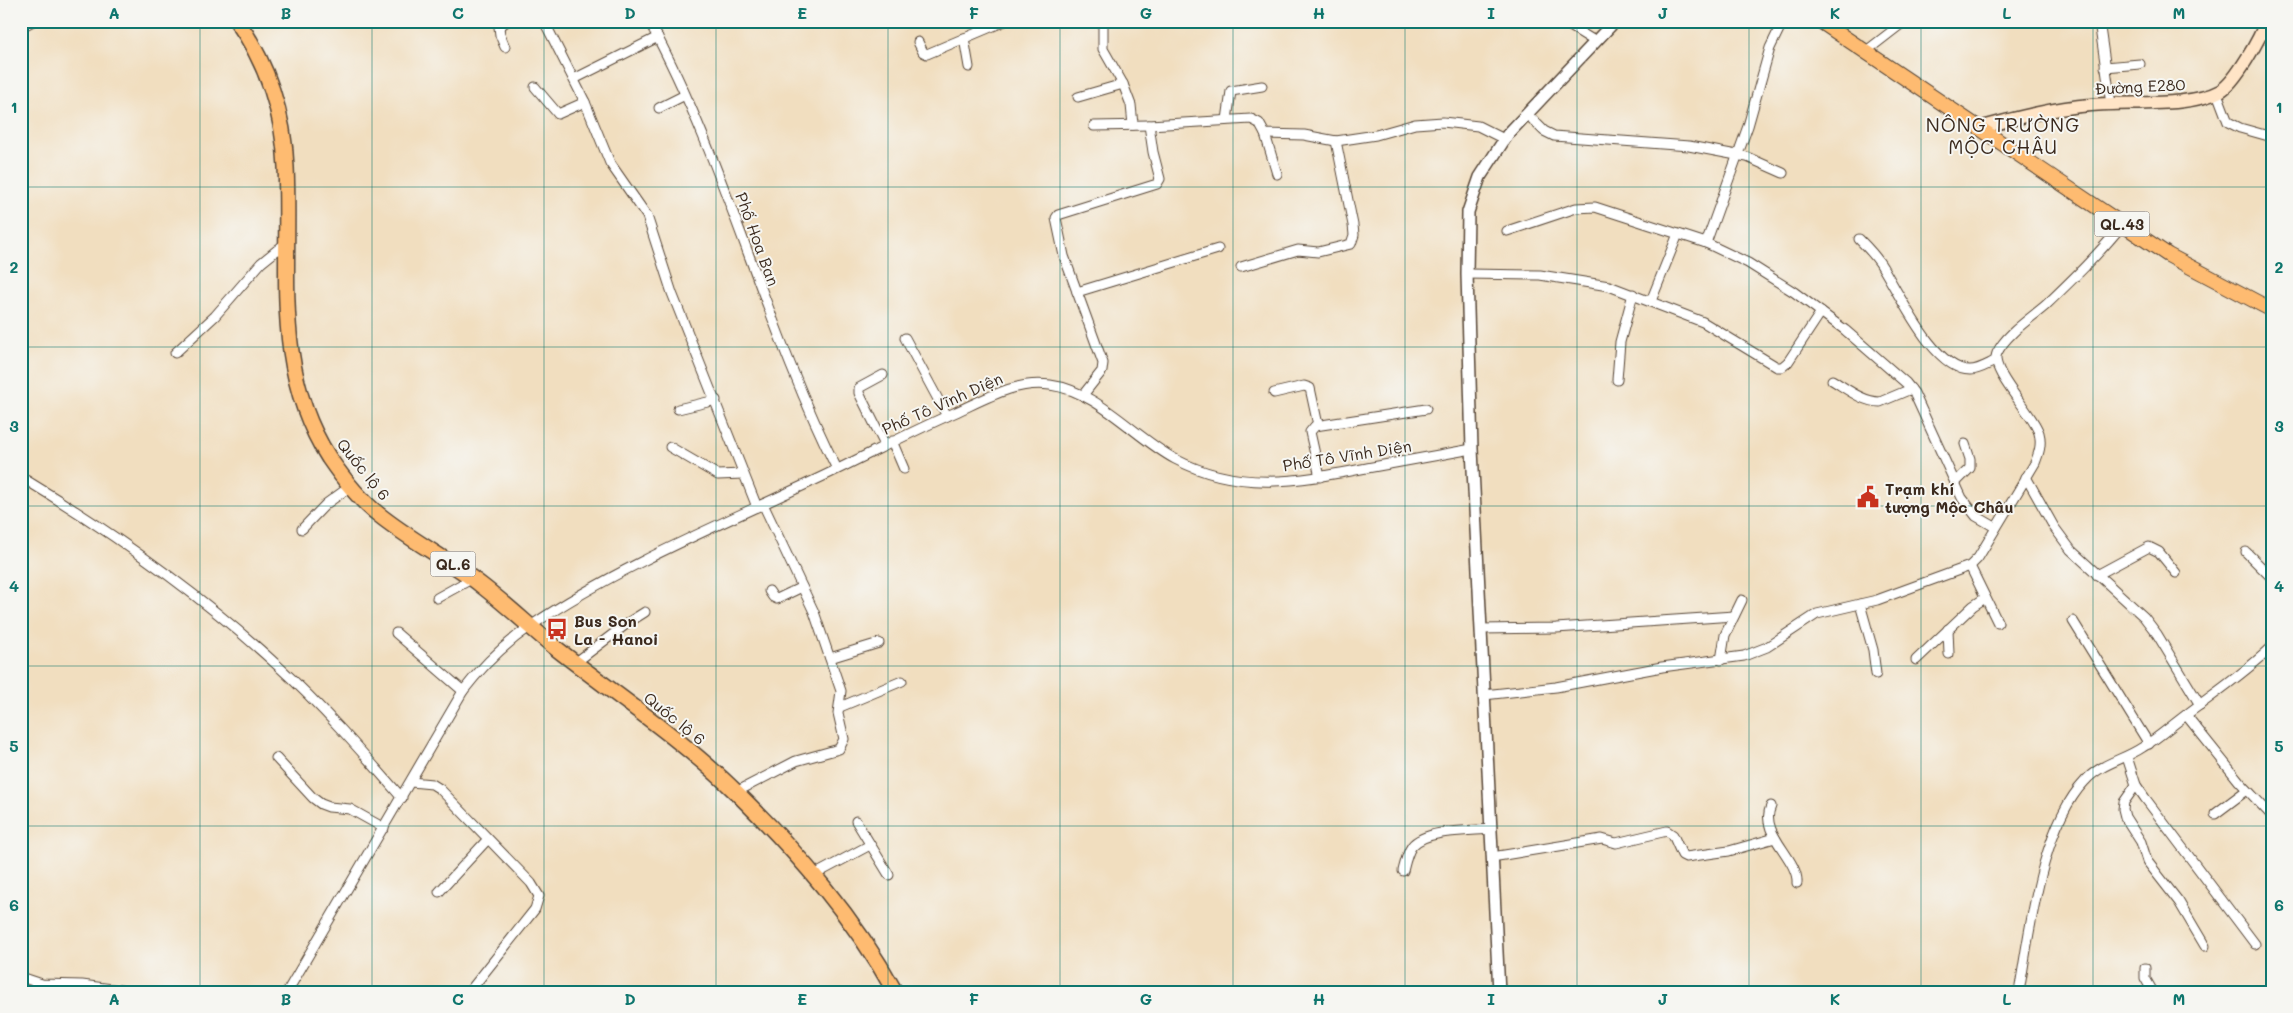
<svg xmlns="http://www.w3.org/2000/svg" width="2293" height="1013" viewBox="0 0 2293 1013" font-family="Mali,sans-serif">
  <rect width="100%" height="100%" fill="#f6f6f2"/>
  <filter id="ink" filterUnits="userSpaceOnUse"><feTurbulence type="fractalNoise" baseFrequency=".02" numOctaves="2"/><feDisplacementMap in="SourceGraphic" scale="10" xChannelSelector="R" yChannelSelector="G"/><feConvolveMatrix kernelMatrix="1 2 1 2 8 2 1 2 1" color-interpolation-filters="sRGB"/></filter>
  <filter id="wash" filterUnits="userSpaceOnUse"><feTurbulence type="fractalNoise" baseFrequency=".0096" numOctaves="4" result="noise"/><feDisplacementMap in="SourceGraphic" scale="20" xChannelSelector="R" yChannelSelector="G"/><feGaussianBlur stdDeviation="1.12" result="paint"/><feColorMatrix in="noise" values="0 0 0 0 0 0 0 0 0 0 0 0 0 0 0 0 0 1.4 0 .05"/><feComposite in="paint" operator="in"/></filter>
  <g filter="url(#wash)">
    <rect width="100%" height="100%" fill="#f1debf"/>
  </g>
  <g filter="url(#ink)">
    <g fill="none" stroke-linecap="round" stroke-linejoin="round">
      <g stroke="#564536" stroke-width="11">
        <g id="minor">
          <path d="M544,21l41,81 25,61 37,53 25,77 85,214"/>
          <path d="M649,21c78,143 115,303 188,448"/>
          <path d="M1103,21v28l20,35 8,21 2,20"/>
          <path d="M1562,21l34,21"/>
          <path d="M2099,21l12,83"/>
          <path d="M2247,21l19,3"/>
          <path d="M21,27l12,-6"/>
          <path d="M2261,32l11,5"/>
          <path d="M964,38l5,29"/>
          <path d="M918,42l5,10 4,2 78,-33"/>
          <path d="M505,47l-5,-12 -1,-8 8,-6"/>
          <path d="M1865,52l40,-31"/>
          <path d="M2105,67l35,-3"/>
          <path d="M574,79l84,-42"/>
          <path d="M535,87l23,27 27,-12"/>
          <path d="M2217,93l11,29 12,6 32,9"/>
          <path d="M1078,97l45,-13"/>
          <path d="M659,108l26,-13"/>
          <path d="M1527,114l17,17 10,5 135,10 58,11 36,16"/>
          <path d="M1227,120l4,-29 31,-5"/>
          <path d="M1094,126l55,-1"/>
          <path d="M1265,134l12,40"/>
          <path d="M1507,231l69,-23 19,-1 111,36 42,20 46,29 51,38 61,53 8,10 48,105 14,18 19,11"/>
          <path d="M1859,239c9,9 18,18 24,29 17,27 51,102 87,102 9,0 18,-6 25,-9"/>
          <path d="M1706,243l42,-117 22,-78 13,-27"/>
          <path d="M1241,267l57,-17 20,2 33,-8 3,-9 -1,-10 -17,-84"/>
          <path d="M1467,274l73,1 69,11 94,36 74,45h5l6,-5 33,-50"/>
          <path d="M1077,292l141,-43"/>
          <path d="M1651,301l27,-67"/>
          <path d="M905,338l42,78"/>
          <path d="M175,353l40,-37 46,-53 26,-21"/>
          <path d="M883,375l-24,13v5l26,52"/>
          <path d="M1617,380l3,-38 13,-48"/>
          <path d="M1832,380c15,9 31,22 48,22l31,-13"/>
          <path d="M1274,393l30,-7 6,2 8,37"/>
          <path d="M1083,395l19,-24 1,-8 -39,-107 -8,-38 2,-3 99,-31 3,-5 -7,-27 -4,-27 102,-6 8,4 6,11 39,1 32,6 40,-6 39,-11 28,-2 35,4 26,13"/>
          <path d="M678,409l38,-9"/>
          <path d="M892,441l12,28"/>
          <path d="M670,447l48,28 25,-1"/>
          <path d="M21,477c91,55 178,116 256,188 45,41 85,87 125,133"/>
          <path d="M1320,477l-10,-45 5,-6 111,-17"/>
          <path d="M2026,477l28,50 17,23 73,67 13,17 43,71"/>
          <path d="M1955,483l15,-15v-9l-5,-15"/>
          <path d="M21,514l3,7 -3,8"/>
          <path d="M302,529l24,-25 25,-18"/>
          <path d="M2246,552l26,26"/>
          <path d="M1970,566l28,57"/>
          <path d="M2097,575l52,-28 10,5 17,21"/>
          <path d="M769,591l4,6 4,2 25,-12"/>
          <path d="M437,598l36,-20"/>
          <path d="M1860,604l13,46 3,24"/>
          <path d="M2073,621l76,123"/>
          <path d="M1481,629l75,-1 178,-12"/>
          <path d="M1948,629l1,25"/>
          <path d="M396,633l67,58"/>
          <path d="M830,658l49,-15"/>
          <path d="M1721,660l4,-25 17,-35"/>
          <path d="M1916,660l57,-54 12,-8"/>
          <path d="M575,663l54,-41 16,-10"/>
          <path d="M1484,695l72,-8 106,-20 82,-11 23,-9 50,-33 60,-14 93,-34 8,-8 57,-95c4,-10 7,-19 4,-30 -6,-20 -50,-62 -42,-80 9,-19 33,-34 49,-48 27,-26 53,-51 77,-81"/>
          <path d="M840,707l62,-26"/>
          <path d="M2186,715l53,66 33,35"/>
          <path d="M2127,757l9,28 9,13 110,146"/>
          <path d="M276,758l37,40 8,6 8,3 21,2 34,19"/>
          <path d="M411,782l21,2 8,5 91,94 8,13 -4,13 -66,83"/>
          <path d="M2136,785l-12,17 -1,7 2,8 16,25 6,19 32,41 26,44"/>
          <path d="M736,792l60,-31 43,-12 5,-10 -6,-26 3,-22 -27,-79 -51,-108"/>
          <path d="M1771,806c-13,27 28,53 26,77"/>
          <path d="M2215,814l32,-24"/>
          <path d="M856,821l33,54"/>
          <path d="M1492,857l110,-18 14,4 51,-12 6,4 9,20 4,2 43,-6 46,-13"/>
          <path d="M1403,871c2,-8 4,-18 9,-25 14,-17 58,-15 79,-17"/>
          <path d="M814,875l56,-30"/>
          <path d="M439,892l49,-53"/>
          <path d="M2145,968v10l8,14"/>
          <path d="M21,977l21,7 40,1 52,7"/>
          <path d="M287,992l176,-301c19,-25 43,-48 69,-66 95,-64 203,-106 306,-156 39,-19 77,-39 116,-56 31,-14 62,-33 96,-28 48,6 84,52 125,74 64,34 124,22 192,9 35,-6 70,-13 105,-19"/>
          <path d="M2019,992c11,-62 22,-165 66,-211 16,-18 39,-21 58,-34 15,-9 28,-21 43,-32 29,-22 59,-42 86,-68"/>
        </g>
      </g>
      <g stroke="#564536" stroke-width="14">
        <path id="tertiary" d="M1499,992l-27,-543 -5,-175 1,-62 12,-35 28,-43 107,-113"/>
      </g>
      <g stroke="#564536" stroke-width="15">
        <path id="secondary" d="M1979,128c37,-10 74,-20 112,-23 37,-4 98,3 129,-14 15,-8 41,-54 46,-70"/>
      </g>
      <g stroke="#564536" stroke-width="16">
        <path id="primary" d="M1820,21l348,234 104,55"/>
      </g>
      <g stroke="#564536" stroke-width="18">
        <path id="trunk" d="M237,21c30,42 47,94 49,146 5,100 -15,201 43,291 13,19 31,42 49,56 32,26 70,45 103,71 26,20 50,43 76,64 60,47 125,90 180,144 60,59 117,124 158,199"/>
      </g>
      <use href="#minor" stroke="#fff" stroke-width="9"/>
      <use href="#tertiary" stroke="#fff" stroke-width="11"/>
      <use href="#secondary" stroke="#ffe4c6" stroke-width="12"/>
      <use href="#primary" stroke="#febb71" stroke-width="14"/>
      <use href="#trunk" stroke="#febb71" stroke-width="15"/>
    </g>
  </g>
  <path fill="none" stroke="#0f766e" stroke-width="1" stroke-opacity="0.55" d="M200,21v971M372,21v971M544,21v971M716,21v971M888,21v971M1060,21v971M1233,21v971M1405,21v971M1577,21v971M1749,21v971M1921,21v971M2093,21v971M21,187h2251M21,347h2251M21,506h2251M21,666h2251M21,826h2251"/>
  <defs>
    <g id="civic-bare" transform="scale(1.725)"><path d="M-.6-6.5H3V-4.5H.6V-3L4-1V1h2V6H-6V1h2V-1L-.6-3ZM-1.2 2.5V6h2.4V2.5Z" fill="#c8321e" stroke="#f6f6f2" stroke-width="2.5" paint-order="stroke"/></g>
    <g id="bus-bare" transform="scale(1.725)"><path d="M-5-6H5V4H4V6H2V4H-2V6H-4V4H-5ZM-3.5-4V0h7V-4ZM-3.5 1.2v1.5H-2V1.2ZM2 1.2v1.5H3.5V1.2Z" fill="#c8321e" stroke="#f6f6f2" stroke-width="2.5" paint-order="stroke"/></g>
  </defs>
  <g fill-rule="evenodd">
    <use href="#civic-bare" x="1868" y="497"/>
    <use href="#bus-bare" x="557" y="629"/>
  </g>
  <g text-anchor="middle" dominant-baseline="central" stroke-width="4" stroke-linejoin="round" paint-order="stroke">
    <g fill="#f6f6f2" stroke="#73675e" stroke-width="1">
      <rect x="2094.5" y="211.5" width="55" height="25" rx="4"/>
      <rect x="430.5" y="551.5" width="45" height="25" rx="4"/>
    </g>
    <g font-size="15" font-weight="bold" fill="#3b2a1e">
      <text x="2122" y="224">QL.43</text>
      <text x="453" y="564">QL.6</text>
    </g>
    <g font-size="16" fill="#3b2a1e" stroke="#f6f6f2">
      <text transform="translate(2140 86) rotate(-3)">Đường E280</text>
      <text transform="translate(758 239) rotate(70)">Phố Hoa Ban</text>
      <text transform="translate(942 403) rotate(-24)">Phố Tô Vĩnh Diện</text>
      <text transform="translate(1347 455) rotate(-9)">Phố Tô Vĩnh Diện</text>
      <text transform="translate(364 469) rotate(51)">Quốc lộ 6</text>
      <text transform="translate(675 718) rotate(39)">Quốc lộ 6</text>
    </g>
    <g font-size="16" font-weight="bold" fill="#3b2a1e" stroke="#f6f6f2" text-anchor="start">
      <text x="1885" y="488">Trạm khí<tspan x="1885" dy="18">tượng Mộc Châu</tspan></text>
      <text x="574" y="620">Bus Son<tspan x="574" dy="18">La - Hanoi</tspan></text>
    </g>
    <g font-size="19" letter-spacing="1" fill="#3b2a1e" stroke="#f6f6f2">
      <text x="2003" y="124">NÔNG TRƯỜNG<tspan x="2003" dy="22">MỘC CHÂU</tspan></text>
    </g>
  </g>
  <rect width="2293" height="1013" fill="none" stroke="#f6f6f2" stroke-width="55"/>
  <rect x="28" y="28" width="2238" height="958" fill="none" stroke="#0f766e" stroke-width="2"/>
  <g font-size="16" text-anchor="middle" font-weight="bold" fill="#0f766e">
    <text x="114" y="19">A</text>
    <text x="286" y="19">B</text>
    <text x="458" y="19">C</text>
    <text x="630" y="19">D</text>
    <text x="802" y="19">E</text>
    <text x="974" y="19">F</text>
    <text x="1146" y="19">G</text>
    <text x="1319" y="19">H</text>
    <text x="1491" y="19">I</text>
    <text x="1663" y="19">J</text>
    <text x="1835" y="19">K</text>
    <text x="2007" y="19">L</text>
    <text x="2179" y="19">M</text>
    <text x="14" y="113">1</text>
    <text x="2279" y="113">1</text>
    <text x="14" y="273">2</text>
    <text x="2279" y="273">2</text>
    <text x="14" y="432">3</text>
    <text x="2279" y="432">3</text>
    <text x="14" y="592">4</text>
    <text x="2279" y="592">4</text>
    <text x="14" y="752">5</text>
    <text x="2279" y="752">5</text>
    <text x="14" y="911">6</text>
    <text x="2279" y="911">6</text>
    <text x="114" y="1005">A</text>
    <text x="286" y="1005">B</text>
    <text x="458" y="1005">C</text>
    <text x="630" y="1005">D</text>
    <text x="802" y="1005">E</text>
    <text x="974" y="1005">F</text>
    <text x="1146" y="1005">G</text>
    <text x="1319" y="1005">H</text>
    <text x="1491" y="1005">I</text>
    <text x="1663" y="1005">J</text>
    <text x="1835" y="1005">K</text>
    <text x="2007" y="1005">L</text>
    <text x="2179" y="1005">M</text>
  </g>
</svg>
